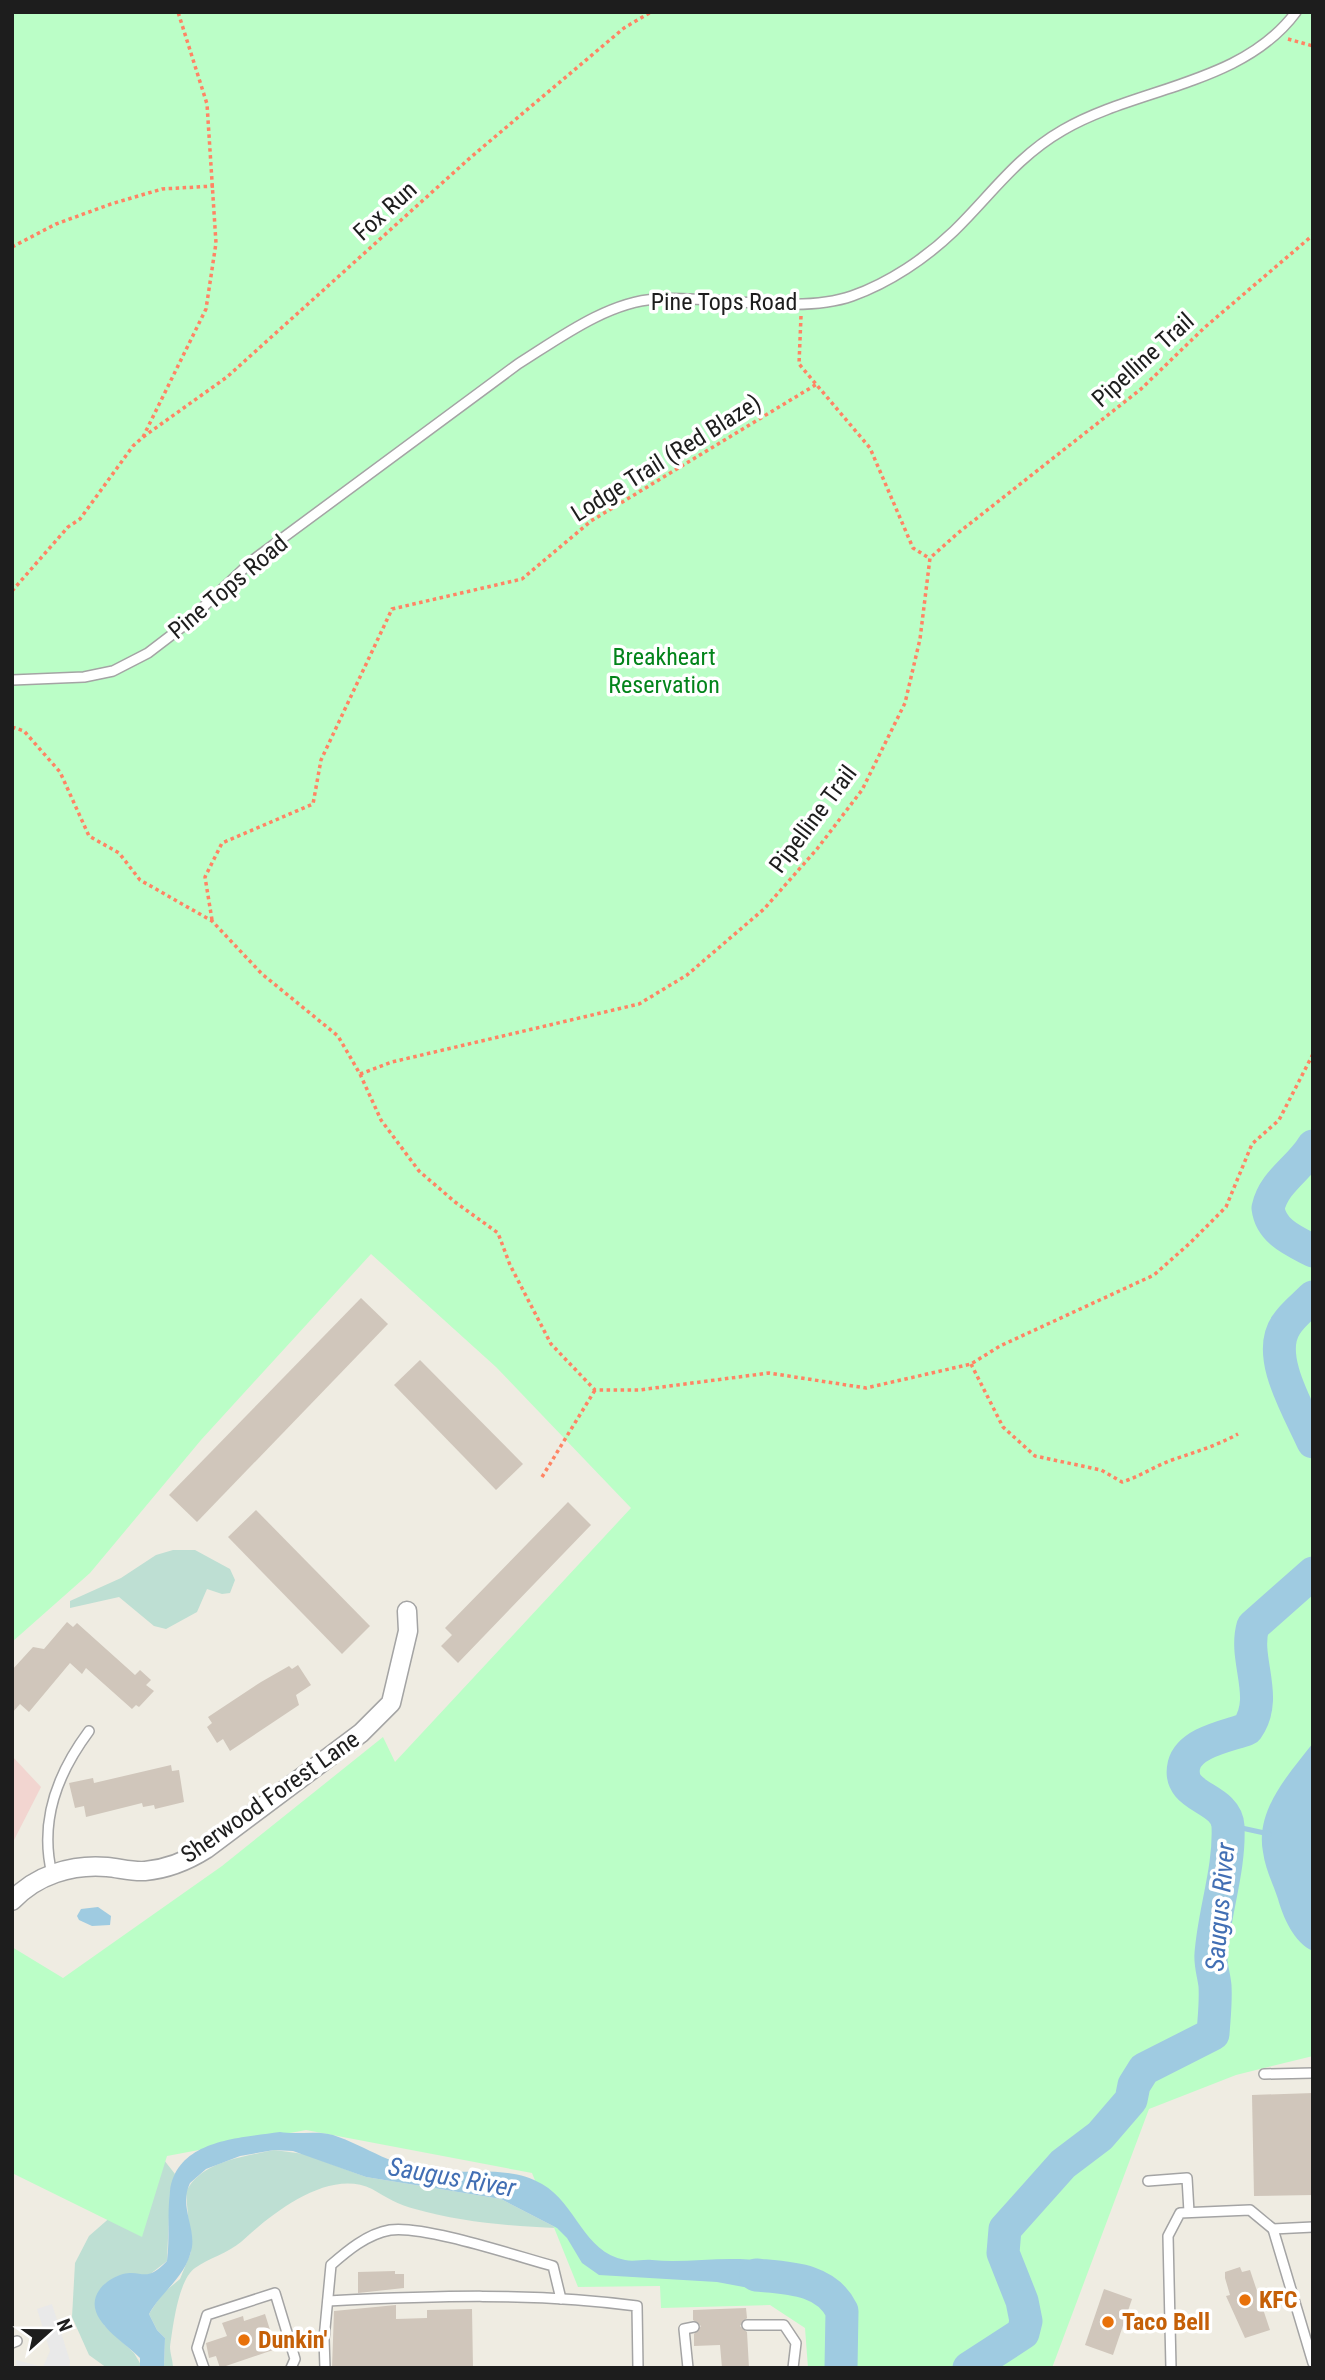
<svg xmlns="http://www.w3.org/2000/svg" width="1325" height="2380" viewBox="0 0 1325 2380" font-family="'Roboto Condensed',sans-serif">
  <rect width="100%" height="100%" fill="#efece2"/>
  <path fill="#f2d5d0" d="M12,1756l29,31 -29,57z"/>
  <g fill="#bedfd3">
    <path d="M173,1550h22l35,19 5,11 -5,13 -8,1 -15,-5 -10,23 -31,17 -12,-3 -35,-29 -49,11v-7l51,-23 35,-23z"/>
    <path d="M274,2150l30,4 62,23 135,22 56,29c-47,-2 -97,-6 -142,-19 -17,-4 -29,-12 -43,-20 -44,-22 -103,27 -131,53 -13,11 -32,16 -46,26 -17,12 -22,59 -25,79 0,6 3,14 3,21h-9l1,-30 -8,-8 -8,-16 13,-20 18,-15 11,-27 -5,-60c15,-31 57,-35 88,-42z"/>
    <path d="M160,2155l15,19 -5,18 -3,69 -18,14 -31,1 -13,8 -1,41 30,28 7,12 -1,3h-33l-18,-13 -17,-38 3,-54 14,-27 24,-21z"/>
  </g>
  <path fill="#bbfec7" d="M12,12h1301v2044l-77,19 -87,34 -97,259h-244l-3,-40 -35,-23 -109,3 -1,-22 -82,1 -46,-114 -226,-43 -139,26 -25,81 -130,-64v-226l51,31 159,-112 161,-129 12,25 236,-254 -135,-141 -125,-113 -170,186 -111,133 -78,69z"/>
  <path fill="#e9e9e9" d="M52,2304l18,57 -1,7h-52l-1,-8 27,7 7,-16 -13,-42z"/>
  <g fill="#9fcbe1">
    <path d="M1313,1743v208c-19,-8 -30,-34 -35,-52 -5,-15 -13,-31 -15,-47 -8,-42 26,-78 50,-109z"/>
    <path d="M98,1907l13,9 -1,9 -18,1 -13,-6 -2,-4 4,-7z"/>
    <path d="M280,2132c17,3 37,-2 53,3 33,11 64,34 99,36 35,3 79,-6 110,13 35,20 41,68 83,76 9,2 18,-1 27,0 48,5 107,-13 150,16v5l-53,7 -32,-6 -118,-7 -17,-12 -15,-25 -10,-10 -56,-29 -135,-22 -73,-26 -19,-1 -34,6 -34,13 -16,14c-11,23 5,42 2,64 -6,31 -29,42 -43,67l8,16 8,8 -1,30h-24v-10c-15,-16 -61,-41 -40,-69 4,-6 15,-13 23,-15 20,-5 22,10 44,-13 3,-23 0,-47 3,-70 7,-52 70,-53 110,-59z"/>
  </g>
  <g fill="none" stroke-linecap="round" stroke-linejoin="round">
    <path stroke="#9fcbe1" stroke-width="5" d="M1228,1825l41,9"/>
    <g stroke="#9fcbe1" stroke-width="33">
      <path d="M1313,1146c-14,23 -39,35 -45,62 3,24 26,33 45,43"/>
      <path d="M1313,1297c-9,9 -20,17 -27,28 -21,31 13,85 27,117"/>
      <path d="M756,2275c32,3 70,3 86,36l-1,57"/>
      <path d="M969,2368l54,-35 3,-12 -4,-20 -19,-48 2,-24 58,-65 37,-28 31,-36 3,-15 10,-16 69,-35c1,-16 3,-31 2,-48 -1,-11 -5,-21 -4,-32 3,-42 19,-85 17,-128 -2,-30 -52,-27 -44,-61 6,-23 44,-29 63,-36 23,-32 -4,-69 6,-103l60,-53"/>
    </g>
  </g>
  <g fill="#d0c6bb">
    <path d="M361,1298l27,26 -191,198 -28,-27z"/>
    <path d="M420,1360l103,104 -27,26 -102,-105z"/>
    <path d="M568,1502l23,23 -133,138 -17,-17 11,-11 -7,-7z"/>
    <path d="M256,1510l114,116 -28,28 -114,-117z"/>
    <path d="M67,1622l6,5 4,-4 58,52 5,-5 11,10 -5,5 8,6 -15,16 -3,-2 -4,4 -46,-41 -4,6 -12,-11 -41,49 -9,-8 -8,9v-43l21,-23 11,2z"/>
    <path d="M298,1665l13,20 -15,10 3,10 -69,46 -7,-12 -6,4 -10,-16 5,-4 -4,-6 53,-35 28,-16 3,3z"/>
    <path d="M171,1765l1,6 7,-1 5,32 -29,7 -1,-4 -11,2 -1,-4 -56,14 -2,-11 -9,2 -6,-25 24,-5 1,5z"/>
    <path d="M1313,2093v102l-59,1 -2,-101z"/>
    <path d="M1240,2267l2,5 8,-2 20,60 -25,8 -19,-42 4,-1 -5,-17v-6z"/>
    <path d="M395,2271v3h9v14l-46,5v-21z"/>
    <path d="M1104,2289l28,10 -19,56 -28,-10z"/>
    <path d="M396,2305v14l31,-1v-8l45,-1 1,59h-141l2,-57z"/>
    <path d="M746,2308l1,10 -7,8 7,6 2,36h-27l-2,-23 -26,1v-12l7,-8 -8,-6v-10z"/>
    <path d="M265,2314l11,35 -56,19 -4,-12 -7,2 -3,-15 21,-7 -5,-13 21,-7 1,5z"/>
  </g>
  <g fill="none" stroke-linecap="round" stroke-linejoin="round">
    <g stroke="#a4a4a4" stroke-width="12">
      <g id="service">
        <path d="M12,680l72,-3 29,-6 35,-18 34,-26 71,-67 265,-196c40,-25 89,-62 138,-65 58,-4 142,16 196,-3 37,-13 74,-38 102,-65 37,-36 62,-74 109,-101 74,-43 179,-45 233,-118"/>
        <path d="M52,1874c-13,-53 5,-100 37,-143"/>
        <path d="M1264,2074l49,-1"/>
        <path d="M1148,2181l39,-3 2,34"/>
        <path d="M1273,2229l40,134"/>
        <path d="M328,2301c103,-5 207,-9 309,5l1,62"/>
        <path d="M747,2325h37l12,18 -3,25"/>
        <path d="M12,2343l5,-2"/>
        <path d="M204,2368l-7,-20 10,-33 68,-22 20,66 -4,9"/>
        <path d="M325,2368l-1,-29 7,-74c16,-14 36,-31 59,-35 34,-5 126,26 163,36l8,33"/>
        <path d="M688,2368l-4,-39 10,-2"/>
        <path d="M1171,2368l-3,-132 12,-23 70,-3 23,19 40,-2"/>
      </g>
    </g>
    <g stroke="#a4a4a4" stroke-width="21">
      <path id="minor" d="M12,1901c24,-26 60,-37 95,-34 12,1 25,5 38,4 22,-2 42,-10 61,-22l155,-116 30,-30 17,-72 -1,-20"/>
    </g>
    <g stroke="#ff8464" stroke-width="3.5" stroke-dasharray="3.5 3.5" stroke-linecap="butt">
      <path d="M1288,39l25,7"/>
      <path d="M12,247l44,-23 55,-20 51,-15 52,-3"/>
      <path d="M801,316l-2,48 71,84 43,100 16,10"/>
      <path d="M143,437l84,-60 244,-220 153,-129 27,-16"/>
      <path d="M12,591l56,-64 12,-8 53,-73 10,-9 63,-128 10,-66 -9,-139 -29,-92"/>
      <path d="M12,727l12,4 36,41 29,64 30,17 21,27 72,41 50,53 76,62 22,38 21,46 38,51 36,31 43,31 12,32 41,79 44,46h44l130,-17 97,15 105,-24 29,-18 154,-71 36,-32 36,-36 26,-63 27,-24 34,-66"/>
      <path d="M212,920l-7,-43 17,-34 91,-39 8,-44 71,-151 130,-30 69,-58 226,-137"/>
      <path d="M360,1074l32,-12 247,-58 48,-29 77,-66 53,-60 45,-59 43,-87 15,-64 10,-81 28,-25 183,-144 63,-61 109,-93"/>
      <path d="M971,1364l32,63 32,29 66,14 21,12c17,-5 33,-16 50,-22 23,-8 44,-14 66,-26"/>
      <path d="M542,1477l53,-87"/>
    </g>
    <use href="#service" stroke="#fff" stroke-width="9"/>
    <use href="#minor" stroke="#fff" stroke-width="18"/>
  </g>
  <g fill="#e8710a" stroke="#fff" stroke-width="2.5">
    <circle cx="1245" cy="2300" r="7"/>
    <circle cx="1108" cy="2322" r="7"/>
    <circle cx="244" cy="2340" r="7"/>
  </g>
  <g text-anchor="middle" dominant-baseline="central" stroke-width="7" stroke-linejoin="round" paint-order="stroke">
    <g font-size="24" fill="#1d1d1d" stroke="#fff">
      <text transform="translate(385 211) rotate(-42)">Fox Run</text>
      <text x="724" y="302">Pine Tops Road</text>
      <text transform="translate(1143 360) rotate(-42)">Pipelline Trail</text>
      <text transform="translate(666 458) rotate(-32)">Lodge Trail (Red Blaze)</text>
      <text transform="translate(228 587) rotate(-40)">Pine Tops Road</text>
      <text transform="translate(813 819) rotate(-53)">Pipelline Trail</text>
      <text transform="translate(270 1797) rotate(-35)">Sherwood Forest Lane</text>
    </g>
    <g font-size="24" fill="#03841b" stroke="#fff">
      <text x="664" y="657">Breakheart<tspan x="664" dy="28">Reservation</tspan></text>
    </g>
    <g font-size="24" font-weight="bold" fill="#c56008" stroke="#fff" text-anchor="start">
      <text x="1259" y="2300">KFC</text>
      <text x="1122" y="2322">Taco Bell</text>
      <text x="258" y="2340">Dunkin'</text>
    </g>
    <g font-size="26" font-style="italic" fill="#426fb4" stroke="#fff">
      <text transform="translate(1220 1907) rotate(-85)">Saugus River</text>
      <text transform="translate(452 2177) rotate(10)">Saugus River</text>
    </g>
  </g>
  <rect width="1325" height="2380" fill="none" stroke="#1d1d1d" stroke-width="28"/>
  <g transform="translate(49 2331) rotate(69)" stroke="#ffffff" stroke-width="5" paint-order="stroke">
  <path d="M0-5L12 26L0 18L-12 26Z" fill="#1d1d1d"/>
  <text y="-10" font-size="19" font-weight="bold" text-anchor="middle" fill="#1d1d1d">N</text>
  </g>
</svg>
